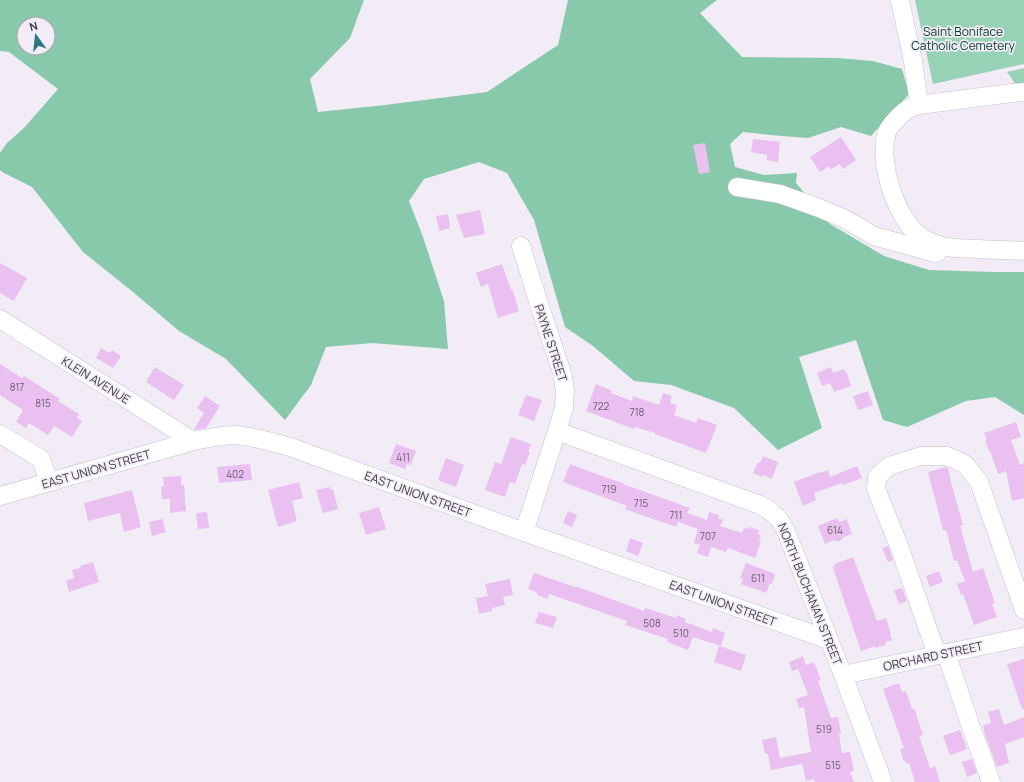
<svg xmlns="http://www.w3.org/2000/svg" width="1024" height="782" viewBox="0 0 1024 782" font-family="Manrope,sans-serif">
  <rect width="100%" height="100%" fill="#f1ecf5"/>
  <g fill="#97d2b6">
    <path d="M915,0h109v64l-91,20z"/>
    <path d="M1024,68v17h-8l-9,-13z"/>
  </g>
  <path fill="#89c9ab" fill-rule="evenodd" d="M0,0h364l-14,38 -40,41 8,33 67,-7 102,-13 71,-47 10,-45h149l-17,13 42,44 95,1 36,3 29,8 7,25 -38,42 -30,-9 -33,11 -38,-3 -27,-3 -13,12 5,23 29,8 33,-2 -1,10 34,41 54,32 45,14 64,2h31v143l-29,-18 -29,4 -59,26 -24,-7 -27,-80 -57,17 23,71 -44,22 -44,-42 -63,-23 -37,-4 -41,-35 -28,-19 -31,-107 -27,-47 -28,-11 -55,17 -15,22 14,36 21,64 4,48 -76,-6 -46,4 -15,38 -26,35 -59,-61 -47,-28 -46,-39 -50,-40 -51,-65 -28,-14 -4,-3v-17l7,-10 17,-15 34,-39 -49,-37 -9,-1zM24,24h24v24h-24z"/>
  <g fill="#eac0f0">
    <path d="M841,137l15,23 -13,9 -3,-5 -9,5 -2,-3 -9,6 -10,-15z"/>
    <path d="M753,139l27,3 -2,20 -11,-2v-5l-16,-3z"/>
    <path d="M705,143l5,29 -11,2 -6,-29z"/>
    <path d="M480,210l5,24 -21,4 -8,-23z"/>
    <path d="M448,214l2,14 -11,3 -3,-15z"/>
    <path d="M0,263l27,15 -13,23 -14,-8z"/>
    <path d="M502,264l9,26 1,-1 7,22 -21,7 -10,-34 -7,3 -5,-14z"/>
    <path d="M101,348l9,5 2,-3 9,6 -8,12 -17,-10z"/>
    <path d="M0,364l22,14 2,-2 36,23 -2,2 21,13 -2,4 5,3 -10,16 -18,-11 -6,9 -19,-12 -3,5 -10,-6 7,-12 -23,-15z"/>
    <path d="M155,367l29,18 -10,15 -28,-18z"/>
    <path d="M831,367l2,6 11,-4 2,4h1l4,13 -17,6 -4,-9 -8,3 -5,-13z"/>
    <path d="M596,384l16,7 -1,2 21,8 1,-5 26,9 4,-12 9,3 -2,7 7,2 -3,10 22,8 2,-5 19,7 -11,28 -51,-19v-1l-20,-6 -1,2 -48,-18z"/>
    <path d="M868,391l5,14 -15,5 -5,-14z"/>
    <path d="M526,395l16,5 -8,21 -16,-6z"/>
    <path d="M205,396l15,10 -14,22 -11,2 -1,-1 10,-16 -7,-5z"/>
    <path d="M1016,422l5,15 -10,3 9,25 4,-2v35l-12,3 -6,-30 -8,3 -8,-23h-1l-4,-10 2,-1 -3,-7z"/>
    <path d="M511,437l20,7 -3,8h2l-5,13 -3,-1 -7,20 -5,-2 -5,15 -20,-7 10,-28 6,2z"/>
    <path d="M396,444l20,7 -5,14 -4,-1 -2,5 -16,-6z"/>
    <path d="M763,456l15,6 -6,17 -9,-4v2l-10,-4 5,-11 2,1z"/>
    <path d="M446,458l18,7 -8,22 -18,-7z"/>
    <path d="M250,464l2,16 -33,3 -2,-16z"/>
    <path d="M570,464l32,12 21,7v1l67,24 -3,5 20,7 2,-8 10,3 -1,3 5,2 -3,6 22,7 2,-5 4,1 1,-2 10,3 -1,4 3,1 -2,5 2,1 -6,17 -27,-10 -2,4 -15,-5 -3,10 -11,-4 3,-8 -6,-2 4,-14 -20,-7 -2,5 -51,-18 2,-3 -64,-24z"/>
    <path d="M857,466l5,12 -19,7 -1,-2 -28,10 2,7 -13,6 -9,-24 26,-10v1l8,-3 2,7z"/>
    <path d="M946,467l2,1 3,14 12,43 -3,1 13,46 10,-4 12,35 -3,1 5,13 -23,8 -11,-31 -2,1 -4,-11 8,-3 -8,-21 -3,1 -8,-31h-3l-15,-58z"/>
    <path d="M181,476v9h3l2,26 -16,2v-14h-8l-1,-12 3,-1 -1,-9z"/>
    <path d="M299,482l4,16 -11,3 5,20 -19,6 -10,-37z"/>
    <path d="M330,487l1,3 2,-1 5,20 -15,4 -7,-23z"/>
    <path d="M132,490l9,37 -17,5 -4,-19 -32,8 -4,-18z"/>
    <path d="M379,507l7,22 -20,6 -7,-22z"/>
    <path d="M568,511l9,4 -5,12 -9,-4z"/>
    <path d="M207,512l2,16 -11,1 -2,-16z"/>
    <path d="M837,518l2,4 8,-3 5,15 -9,3v2l-6,3 -3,-2 -9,4 -7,-18z"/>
    <path d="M162,519l4,13 -14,4 -3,-14z"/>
    <path d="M630,538l13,5 -5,13 -12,-5z"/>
    <path d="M888,546l5,14 -5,2 -6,-14z"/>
    <path d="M853,557l24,64 9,-3 5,16h-1l2,6 -7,2 1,3 -11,3v-2l-14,5 -28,-83 2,-4z"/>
    <path d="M93,562l6,20 -30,10 -3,-11 8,-3 -2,-8 9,-2 -1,-2z"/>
    <path d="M746,563l29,11 -3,10 -2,-1 -4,10 -25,-9 2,-5 -3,-1z"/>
    <path d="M939,571l4,11 -13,5 -4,-11z"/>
    <path d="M534,573l41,14v-1l69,25 1,-3 31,10 1,-3 9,4 -1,3 27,10 1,-4 12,5 -4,13 -28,-9 -5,13 -21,-8 1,-3 -43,-14 2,-4 -78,-27 -1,5 -11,-4 1,-2 -10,-4z"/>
    <path d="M510,579l3,16 -10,2 2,8 -13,3v3l-13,3 -3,-16 12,-2 -3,-12z"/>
    <path d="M902,588l5,13 -8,3 -5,-14z"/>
    <path d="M539,612l18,5 -4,11 -18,-5z"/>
    <path d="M719,646l27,9 -5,16 -27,-9z"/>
    <path d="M803,656l3,9 8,-3 7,18 -3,1 13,37 7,-1 3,17h-2l3,19 8,-1 4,19 -4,1 4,10h-39l-1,-3 -8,2 -4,-17 -31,6 -3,-16h-3l-3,-14 14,-3 4,21 31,-6 -7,-45 -5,1 -3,-9 12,-4 -10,-26 -6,2 -3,-9z"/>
    <path d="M1024,659v50h-2l-15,-45z"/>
    <path d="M899,683l3,9 4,-1 6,18 2,-1 9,27 -4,1 11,32 5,-2 5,16h-25l-6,-19 -2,1 -1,-3 -2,1 -4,-13 4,-1 -21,-59z"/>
    <path d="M999,709l5,16 20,-8v20l-19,7 4,19 -12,4 -12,-32 -2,-10 8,-2 -3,-11z"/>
    <path d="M960,730l7,19 -17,6 -7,-19z"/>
    <path d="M972,759l5,14 -10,4 -5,-15z"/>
  </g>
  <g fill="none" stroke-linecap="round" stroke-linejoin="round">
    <g stroke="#c7c2cb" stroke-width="19">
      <g id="minor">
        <path d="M900,0l13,61 6,44"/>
        <path d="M1024,92l-12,1 -93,12c-4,1 -8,2 -11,4 -6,4 -18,16 -21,23 -10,29 10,92 37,107 17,10 36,9 54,10 15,1 31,1 46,2"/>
        <path d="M737,187l43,7 39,14 26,11 29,17 61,17h2"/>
        <path d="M521,246l17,55 24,72 3,17 -1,18 -7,23 -33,101"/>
        <path d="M0,319l193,122"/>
        <path d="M557,431l203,74c13,7 18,11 25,24l58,146 40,107"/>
        <path d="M0,434l41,25 8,23"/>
        <path d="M0,496l193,-55c13,-2 27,-6 41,-6 19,1 37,7 56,12l234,85 305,108"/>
        <path d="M946,653l26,77 11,29 8,23"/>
        <path d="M937,655l-38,-109 -23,-57 1,-12 12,-11 32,-10h26l18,8 14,18 45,128"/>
        <path d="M843,675l181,-38"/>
      </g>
    </g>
    <use href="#minor" stroke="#fff" stroke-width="18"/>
  </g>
  <g text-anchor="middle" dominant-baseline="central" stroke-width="3.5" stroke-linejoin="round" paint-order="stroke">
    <g font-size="10" fill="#695d6c">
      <text x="17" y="387">817</text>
      <text x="43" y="403">815</text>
      <text x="601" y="406">722</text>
      <text x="637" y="412">718</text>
      <text x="403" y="457">411</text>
      <text x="235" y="474">402</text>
      <text x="609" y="489">719</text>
      <text x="641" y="503">715</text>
      <text x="676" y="515">711</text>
      <text x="835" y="530">614</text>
      <text x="708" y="536">707</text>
      <text x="758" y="578">611</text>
      <text x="652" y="623">508</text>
      <text x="681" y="633">510</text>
      <text x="824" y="729">519</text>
      <text x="833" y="765">515</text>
    </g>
    <g font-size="12" fill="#033b28" stroke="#f1ecf5">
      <text x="963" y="31">Saint Boniface<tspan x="963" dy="14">Catholic Cemetery</tspan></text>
    </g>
    <g font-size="12" fill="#3e3c40" stroke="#f1ecf5">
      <text transform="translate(551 343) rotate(72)">PAYNE STREET</text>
      <text transform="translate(96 380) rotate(32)">KLEIN AVENUE</text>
      <text transform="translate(96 469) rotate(-16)">EAST UNION STREET</text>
      <text transform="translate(418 494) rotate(20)">EAST UNION STREET</text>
      <text transform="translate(810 594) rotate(68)">NORTH BUCHANAN STREET</text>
      <text transform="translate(723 603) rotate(20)">EAST UNION STREET</text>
      <text transform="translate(933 656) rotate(-12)">ORCHARD STREET</text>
    </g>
  </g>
  <g transform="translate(36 36) rotate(345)"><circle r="19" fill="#f1ecf5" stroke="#a9a6ad"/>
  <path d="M0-3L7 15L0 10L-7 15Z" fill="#2f7780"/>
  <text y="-6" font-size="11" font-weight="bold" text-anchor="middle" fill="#3e3c40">N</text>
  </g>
</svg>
